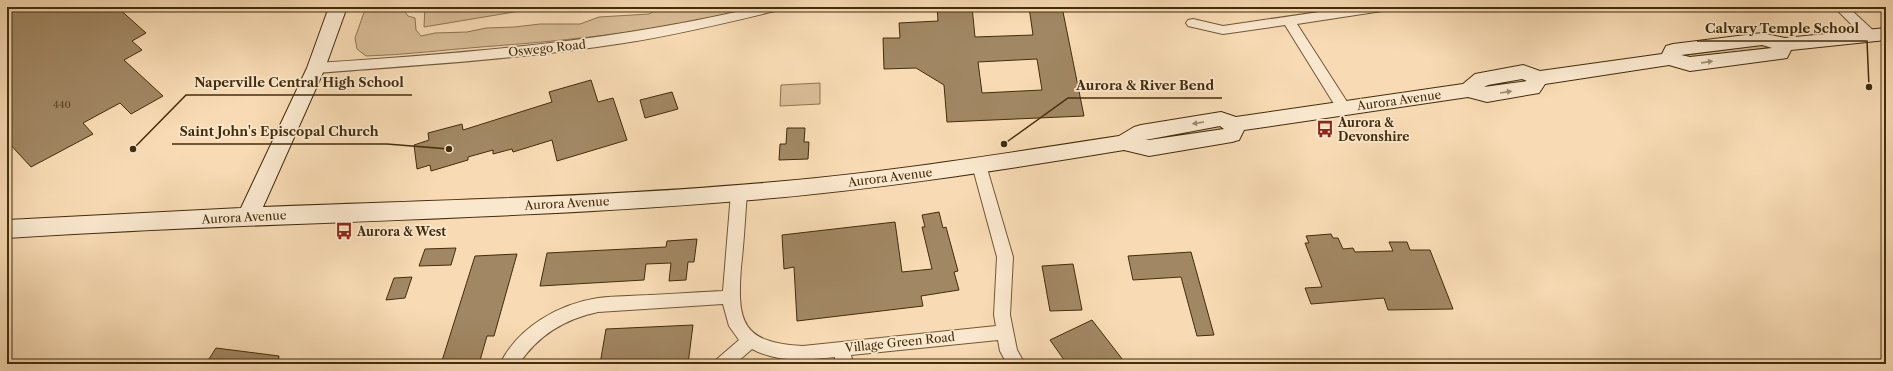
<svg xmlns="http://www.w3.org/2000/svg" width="1893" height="371" viewBox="0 0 1893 371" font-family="'Libre Caslon Text',serif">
  <rect width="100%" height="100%" fill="#f8dbb4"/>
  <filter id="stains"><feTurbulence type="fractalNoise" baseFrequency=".005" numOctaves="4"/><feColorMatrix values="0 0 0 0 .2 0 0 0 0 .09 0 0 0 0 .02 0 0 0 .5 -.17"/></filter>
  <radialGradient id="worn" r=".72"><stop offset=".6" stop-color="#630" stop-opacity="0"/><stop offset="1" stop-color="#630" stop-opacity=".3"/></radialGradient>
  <g fill="#d9bd97" stroke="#8e7552">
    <path d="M366,7h44l-5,5 3,4 7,2 1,12 5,6 14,-3 32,-1 19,-4 29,-1 25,-3h40l19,-7 50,-3 12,-7h94c-90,24 -181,33 -274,40 -38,3 -77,8 -115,9l-9,-7 -2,-11z"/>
    <path d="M425,7h119l-120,20z"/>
    <path d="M1771,44l2,3 -91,12 -3,-3z"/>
    <path d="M820,83v21l-40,2 1,-21z"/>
    <path d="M1228,125l1,2 -22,5 -66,10 8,-5z"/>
  </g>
  <g fill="#a18763" stroke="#432d0c" fill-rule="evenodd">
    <path d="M7,7h110l29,26 -14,8 10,9 -18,10 39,36 -32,18 -11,-11 -37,20 10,11 -62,33 -24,-26z"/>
    <path d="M937,7h35l3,30 58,-2 -4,-28h33l22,109 -137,6 -3,-37 -28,-17 -32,1 -1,-31h17l-1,-15 39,-2zM1037,59l5,31 -60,3 -4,-31z"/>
    <path d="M591,80l7,22 15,-4 14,42 -70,21 -5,-21 -39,12 -1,-3 -19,5v-4l-25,7v3l-37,11 -1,-6 -13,4 -3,-24 15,-5 -1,-7 34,-9 1,6 89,-28 -3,-10z"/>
    <path d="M672,92l6,17 -33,9 -5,-18z"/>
    <path d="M787,128h18l-1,14h5l-1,17 -29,1 1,-16h6z"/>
    <path d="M939,212l4,16 3,-1 12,44 -4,1 5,18 -38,6 2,10 -126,15 -3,-54 -10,2 -2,-34 113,-13 7,50 30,-3 -10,-42h3l-3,-12z"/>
    <path d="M1331,234l2,4h5l5,11 10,-1 2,4 38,-1 -4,-9h18l3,8h20l23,59 -65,1 -4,-12 -73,6 -6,-16 17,-1 -17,-44h4l-3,-7z"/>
    <path d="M697,239l-3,23h-6l-2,18 -17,1 2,-18 -25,1 -2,16 -104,6 7,-33 119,-6 1,-6z"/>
    <path d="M456,248l-5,17 -32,1 6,-17z"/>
    <path d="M1191,252l23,83 -17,1 -16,-59 -48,3 -5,-24z"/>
    <path d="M517,254l-23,82h-7l-8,28h-38l34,-108z"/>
    <path d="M1073,264l9,46 -32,1 -8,-45z"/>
    <path d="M412,277l-7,21 -19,2 8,-22z"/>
    <path d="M1092,320l34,44h-59l-17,-24z"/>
    <path d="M693,325l-5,39h-88l6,-35z"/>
    <path d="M216,348l63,8 -1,8h-70l1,-2h-2z"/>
  </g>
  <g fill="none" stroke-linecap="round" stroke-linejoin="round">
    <g stroke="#705836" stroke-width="2">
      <g id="street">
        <path d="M758,7h23l-1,3 -5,1c-50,12 -100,24 -151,32 -102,16 -205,22 -308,30l-5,-2 -2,-3 2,-3 5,-2c150,-10 295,-21 442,-56z"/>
        <path d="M1353,7h35l-1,3 -5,1 -85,13 54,84 -2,4 -5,1 -5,-1 -54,-87 -62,9 -35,-8 -2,-3 2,-3 5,-1 30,7z"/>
        <path d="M1834,7h14l28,26 2,3 -2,3h-10z"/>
        <path d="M979,159l5,2 2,4 27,92 -3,58 7,35 8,14h-18l-7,-13 -2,-11 -147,15 2,9h-18v-7c-29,3 -57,6 -83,-8l-17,15h-21l3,-5 22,-19 -10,-14 -6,-22 -125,8c-33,7 -60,23 -79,52h-19c18,-37 59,-60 98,-66 17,-2 35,-2 52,-3 24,-1 49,-3 73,-4l8,-98 3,-4 5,-2 5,2 3,4c-2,25 -3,49 -6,74 -4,54 0,76 62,79l193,-20 -2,-11 3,-58 -25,-92 2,-4z"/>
      </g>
    </g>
    <g stroke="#432d0c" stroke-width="2">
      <path id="secondary" d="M329,7h18l-22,61 -62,139c174,-7 349,-10 522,-26 112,-10 223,-28 334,-45l15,-9 7,-2 80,-13 15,5 227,-33 12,-10 48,-9 17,6 122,-17 4,-8 7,-2 89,-11 23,5 101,-10v12l-95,10 -4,8 -7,1 -90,12 -21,-6 -124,19 -6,9 -52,9 -19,-5 -224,33 -5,10 -7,2 -83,14 -25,-6c-128,21 -256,41 -385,51 -244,20 -488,21 -732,37v-18l234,-12 66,-140zM1762,45l10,3 -82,9 -9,-2zM1522,79l5,2 -43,6 4,-2zM1220,126l4,3 -75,11h-4z"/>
    </g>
    <use href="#street" fill="#fae8ce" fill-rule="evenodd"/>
    <use href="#secondary" fill="#fae8ce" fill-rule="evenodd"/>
  </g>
  <defs><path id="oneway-solid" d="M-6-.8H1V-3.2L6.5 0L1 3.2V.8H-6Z"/></defs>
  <g fill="#9e8a6d">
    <use href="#oneway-solid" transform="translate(1707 62) rotate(-8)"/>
    <use href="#oneway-solid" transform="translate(1506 92) rotate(-9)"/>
    <use href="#oneway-solid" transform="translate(1198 123) rotate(171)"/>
  </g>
  <defs>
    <g id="bus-bare" transform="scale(1.38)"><path d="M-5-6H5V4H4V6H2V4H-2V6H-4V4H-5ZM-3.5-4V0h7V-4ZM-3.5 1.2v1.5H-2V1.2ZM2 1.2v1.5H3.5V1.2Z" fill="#8f2418" stroke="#fae8ce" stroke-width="2.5" paint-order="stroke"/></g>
  </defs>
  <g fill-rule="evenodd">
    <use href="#bus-bare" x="1325" y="129"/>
    <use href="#bus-bare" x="344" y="231"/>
  </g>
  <g text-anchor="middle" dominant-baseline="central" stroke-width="3.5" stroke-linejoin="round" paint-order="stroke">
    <g font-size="10" fill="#5a4422">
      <text x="62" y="104">440</text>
    </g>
    <g font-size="12" fill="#432d0c" stroke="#fae8ce">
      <text transform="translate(547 48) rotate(-6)">Oswego Road</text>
      <text transform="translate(1399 100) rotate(-8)">Aurora Avenue</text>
      <text transform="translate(890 177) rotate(-7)">Aurora Avenue</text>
      <text transform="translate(567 203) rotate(-3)">Aurora Avenue</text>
      <text transform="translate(244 217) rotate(-3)">Aurora Avenue</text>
      <text transform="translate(900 342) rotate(-6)">Village Green Road</text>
    </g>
    <g font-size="12" font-weight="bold" fill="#432d0c" stroke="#fae8ce" text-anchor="start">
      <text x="1338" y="122">Aurora &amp;<tspan x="1338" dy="14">Devonshire</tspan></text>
      <text x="357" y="231">Aurora &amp; West</text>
    </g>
  </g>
  <path fill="none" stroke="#432d0c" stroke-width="1.5" d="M1869 87L1867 41H1697M133 149L186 95H412M1004 144L1068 98H1222M449 149L387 144H172"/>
  <g fill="#432d0c" stroke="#fae8ce" stroke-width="1.5">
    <circle cx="1869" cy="87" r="4"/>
    <circle cx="133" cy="149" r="4"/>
    <circle cx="1004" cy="144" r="4"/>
    <circle cx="449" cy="149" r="4"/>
  </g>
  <g font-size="13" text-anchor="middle" font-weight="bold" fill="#432d0c" stroke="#fae8ce" stroke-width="3.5" stroke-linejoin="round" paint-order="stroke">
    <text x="1782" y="33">Calvary Temple School</text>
    <text x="299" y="87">Naperville Central High School</text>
    <text x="1145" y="90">Aurora &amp; River Bend</text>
    <text x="279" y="136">Saint John's Episcopal Church</text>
  </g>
  <rect width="1893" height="371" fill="none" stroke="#f8dbb4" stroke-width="24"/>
  <rect x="8" y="8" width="1877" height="355" fill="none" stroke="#432d0c" stroke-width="2"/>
  <rect x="12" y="12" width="1869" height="347" fill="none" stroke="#432d0c"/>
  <rect width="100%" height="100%" filter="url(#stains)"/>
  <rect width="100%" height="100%" fill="url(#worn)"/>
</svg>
